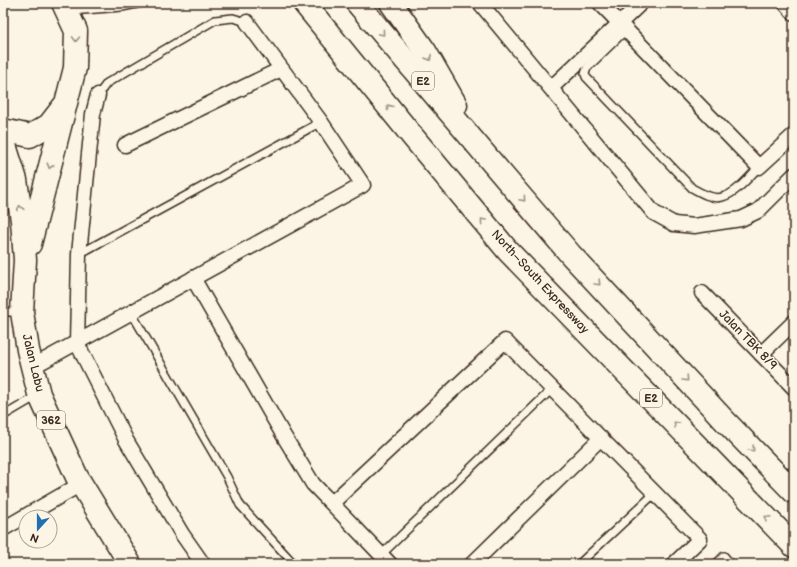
<svg xmlns="http://www.w3.org/2000/svg" width="797" height="567" viewBox="0 0 797 567" font-family="'Balsamiq Sans',sans-serif">
  <rect width="100%" height="100%" fill="#fcf5e5"/>
  <filter id="ink" filterUnits="userSpaceOnUse"><feTurbulence type="fractalNoise" baseFrequency=".025" numOctaves="2"/><feDisplacementMap in="SourceGraphic" scale="8" xChannelSelector="R" yChannelSelector="G"/><feConvolveMatrix kernelMatrix="1 2 1 2 8 2 1 2 1" color-interpolation-filters="sRGB"/></filter>
  <g filter="url(#ink)">
    <g fill="none" stroke-linecap="round" stroke-linejoin="round">
      <g stroke="#3b2a1e" stroke-width="10">
        <g id="lane">
          <path d="M71,11l51,-4 20,-4"/>
          <path d="M626,30l-39,38 -2,6 1,3 106,111c7,4 21,12 30,9 14,-3 27,-20 37,-30"/>
          <path d="M98,95l9,-12 108,-63 18,-2 14,4"/>
          <path d="M79,254l242,-132"/>
          <path d="M3,312h18"/>
          <path d="M131,312l96,165 13,28 54,59"/>
          <path d="M3,416l34,-20"/>
          <path d="M381,555l171,-166"/>
          <path d="M579,564l76,-71"/>
          <path d="M716,564l8,-8 7,8"/>
        </g>
      </g>
      <g stroke="#3b2a1e" stroke-width="17">
        <g id="street">
          <path d="M480,3l174,210 20,11 20,2 47,-7 17,-8 36,-36"/>
          <path d="M600,3l159,164 35,-32"/>
          <path d="M785,3l9,10"/>
          <path d="M551,88l90,-85"/>
          <path d="M98,95l-5,19 -14,140 -2,89 49,97 56,94 21,30"/>
          <path d="M125,145l156,-76"/>
          <path d="M193,278l92,160 28,46 77,80"/>
          <path d="M702,293l92,95"/>
          <path d="M761,354l33,-32"/>
          <path d="M32,367l331,-182 -42,-63 -74,-100"/>
          <path d="M332,503l173,-162 195,198 -26,25"/>
          <path d="M3,529l78,-45"/>
          <path d="M472,564l129,-126"/>
        </g>
      </g>
      <g stroke="#3b2a1e" stroke-width="25">
        <g id="primary">
          <path d="M3,130l27,6 19,-11 14,-18"/>
          <path d="M3,139l13,41 6,41 3,39 -3,52 6,38 11,44 38,83 53,87"/>
          <path d="M30,244l45,-176 1,-37 -13,-28"/>
        </g>
      </g>
      <g stroke="#3b2a1e" stroke-width="25">
        <g id="highway">
          <path d="M304,3l109,134 95,114 286,295"/>
          <path d="M357,3l132,156 82,96 154,166 69,71"/>
          <path d="M391,3l34,48 31,54"/>
        </g>
      </g>
      <use href="#lane" stroke="#fcf5e5" stroke-width="7"/>
      <use href="#street" stroke="#fcf5e5" stroke-width="14"/>
      <use href="#primary" stroke="#fcf5e5" stroke-width="22"/>
      <use href="#highway" stroke="#fcf5e5" stroke-width="22"/>
    </g>
    <defs><path id="oneway-chevron" d="M-2-3.5L2.5 0L-2 3.5" fill="none" stroke-width="1.6" stroke-linecap="round" stroke-linejoin="round"/></defs>
    <g stroke="#9c9082">
      <use href="#oneway-chevron" transform="translate(382 33) rotate(50)"/>
      <use href="#oneway-chevron" transform="translate(76 39) rotate(91)"/>
      <use href="#oneway-chevron" transform="translate(429 58) rotate(60)"/>
      <use href="#oneway-chevron" transform="translate(389 107) rotate(-129)"/>
      <use href="#oneway-chevron" transform="translate(50 166) rotate(105)"/>
      <use href="#oneway-chevron" transform="translate(523 199) rotate(49)"/>
      <use href="#oneway-chevron" transform="translate(20 208) rotate(-99)"/>
      <use href="#oneway-chevron" transform="translate(483 221) rotate(-130)"/>
      <use href="#oneway-chevron" transform="translate(598 283) rotate(47)"/>
      <use href="#oneway-chevron" transform="translate(686 379) rotate(47)"/>
      <use href="#oneway-chevron" transform="translate(676 424) rotate(-134)"/>
      <use href="#oneway-chevron" transform="translate(752 449) rotate(46)"/>
      <use href="#oneway-chevron" transform="translate(767 518) rotate(-134)"/>
    </g>
  </g>
  <g text-anchor="middle" dominant-baseline="central" stroke-width="3" stroke-linejoin="round" paint-order="stroke">
    <g fill="#fcf5e5" stroke="#75675a" stroke-width="1">
      <rect x="412" y="72" width="22" height="18" rx="3"/>
      <rect x="640" y="389" width="22" height="18" rx="3"/>
      <rect x="37" y="411" width="28" height="18" rx="3"/>
    </g>
    <g font-size="11" font-weight="bold" fill="#3b2a1e">
      <text x="423" y="81">E2</text>
      <text x="651" y="398">E2</text>
      <text x="51" y="420">362</text>
    </g>
    <g font-size="12" fill="#3b2a1e" stroke="#fcf5e5">
      <text transform="translate(540 282) rotate(47)">North–South Expressway</text>
      <text transform="translate(748 340) rotate(46)">Jalan TBK 8/9</text>
      <text transform="translate(33 363) rotate(76)">Jalan Labu</text>
    </g>
  </g>
  <rect width="797" height="567" fill="none" stroke="#fcf5e5" stroke-width="16"/>
  <rect x="8" y="8" width="781" height="551" fill="none" stroke="#3b2a1e" stroke-width="1.5" filter="url(#ink)"/>
  <g transform="translate(38 529) rotate(201)"><circle r="19" fill="#fcf5e5" stroke="#afa495"/>
  <path d="M0-3L7 15L0 10L-7 15Z" fill="#1f6fb2"/>
  <text y="-6" font-size="11" font-weight="bold" text-anchor="middle" fill="#3b2a1e">N</text>
  </g>
</svg>
